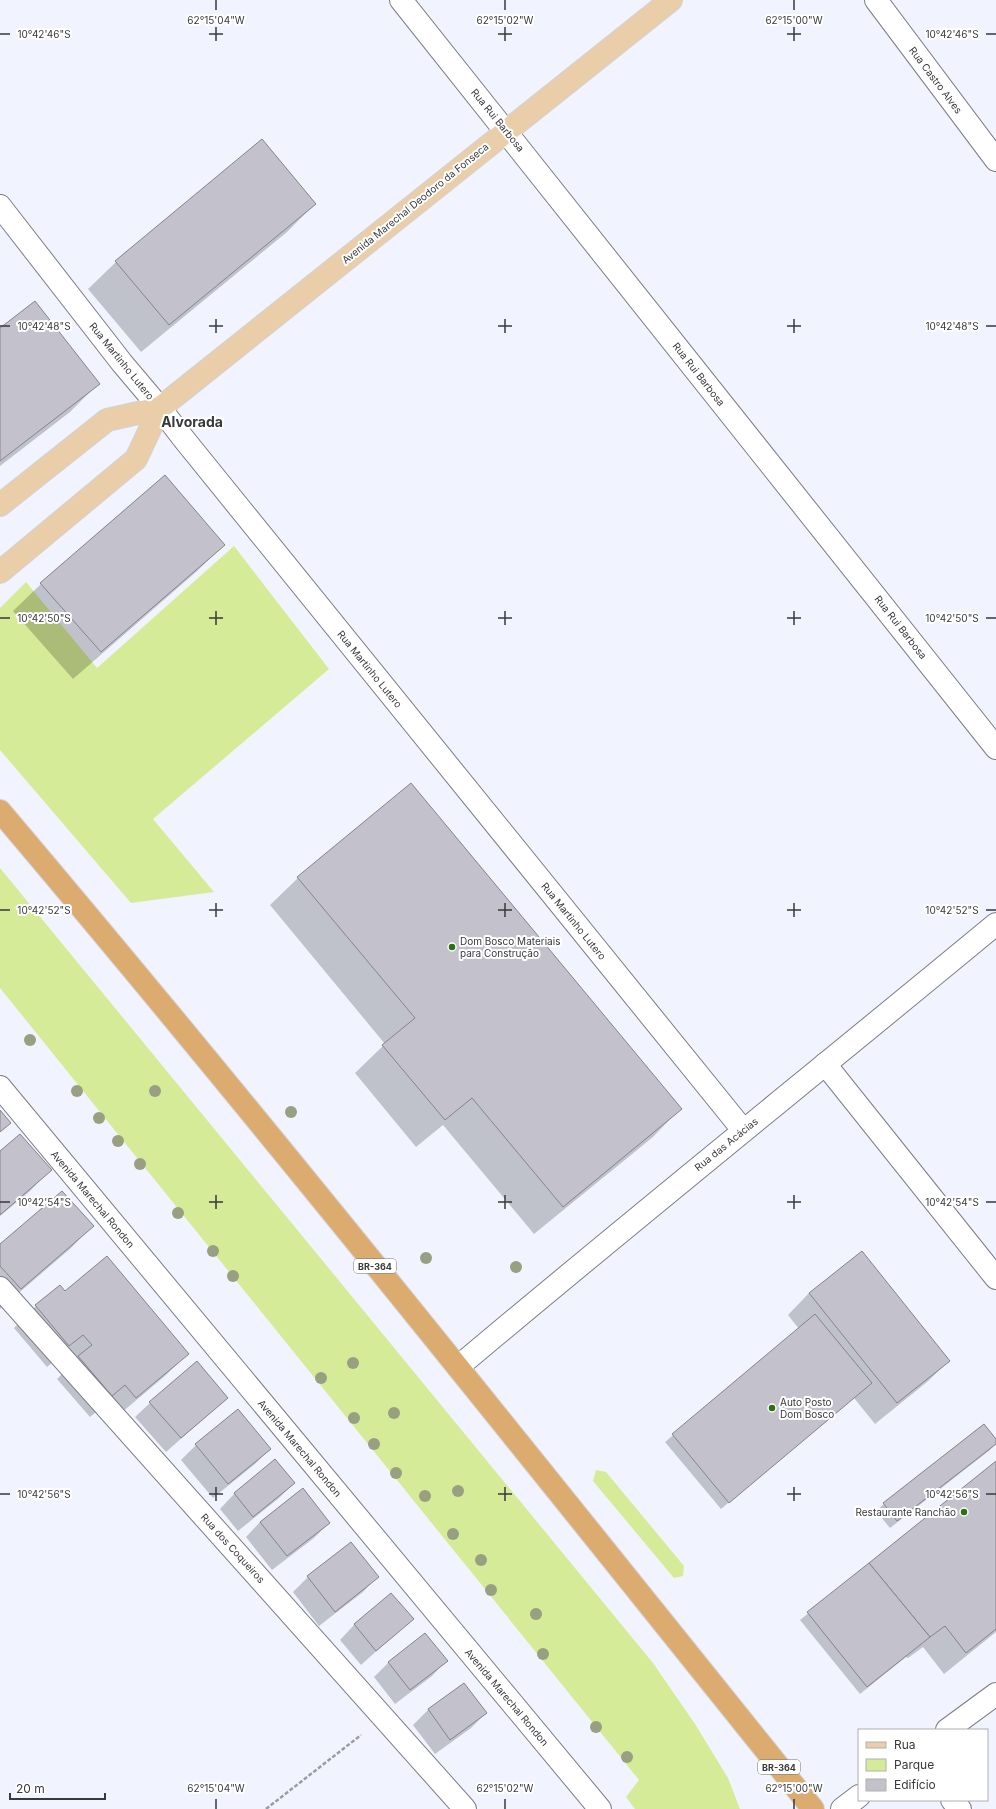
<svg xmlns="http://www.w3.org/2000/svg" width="996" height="1809" viewBox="0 0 996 1809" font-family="Inter,sans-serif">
  <rect width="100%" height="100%" fill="#f1f3fe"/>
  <g fill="#d6eb97">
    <path d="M234,546l95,123 -176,150 61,73 -83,11 -131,-153v-142l26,-26 71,86z"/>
    <path d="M0,868l653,795 42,61 33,54 12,31h-105l-9,-12 13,-17 -639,-792z"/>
    <path d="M596,1470l10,2 78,94 -1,10 -9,2 -81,-97z"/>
  </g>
  <g fill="#0003">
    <path d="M315,204l-28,28 -146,120 -53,-63 28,-27z"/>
    <path d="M0,329l98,55 -28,28 -70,54z"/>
    <path d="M224,545l-28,27 -123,107 -60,-68 28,-27z"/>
    <path d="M298,878l382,231 -27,28 -119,97 -91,-109 -27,22 -61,-74 30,-29 -115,-139z"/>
    <path d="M0,1152l50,18 -21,22 -29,24z"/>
    <path d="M92,1226l-21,22 -71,61v-63z"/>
    <path d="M65,1293l123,60 -22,22 -52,44 -11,-13 -13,11 -33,-38 13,-13 -9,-10 -14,11 -33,-39 22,-22z"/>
    <path d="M809,1293l140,68 -22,21 -52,42 -21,-26 -133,111 -56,-67 134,-113 -11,-14z"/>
    <path d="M227,1398l-61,54 -31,-35 15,-14z"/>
    <path d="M238,1411l32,38 -15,15 -42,34 -32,-38 15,-15z"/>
    <path d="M996,1441v2l-6,7 -100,78 -14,-17 8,-7z"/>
    <path d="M275,1461l19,22 -15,15 -41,33 -18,-22 14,-15z"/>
    <path d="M996,1462v170l-52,42 -21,-27 -15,11 -2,-1 -46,37 -60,-74z"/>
    <path d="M303,1489l26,34 -15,15 -42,32 -26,-33 14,-15z"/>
    <path d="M351,1544l26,33 -14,15 -44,34 -26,-34 15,-15z"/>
    <path d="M391,1595l21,24 -51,46 -21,-25 14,-15z"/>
    <path d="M446,1661l-14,15 -37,28 -21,-27 15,-15z"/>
    <path d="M464,1684l22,29 -15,15 -36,26 -22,-29 15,-15z"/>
  </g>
  <g fill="#c3c1cc" stroke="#85838d">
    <path d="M262,139l54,65 -147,121 -54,-64z"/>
    <path d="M35,301l65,83 -100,77v-133z"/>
    <path d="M165,475l60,70 -124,107 -61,-69z"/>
    <path d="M411,783l271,326 -119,98 -91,-109 -27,22 -63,-75 33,-27 -118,-141z"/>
    <path d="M0,1110l11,13 -11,9z"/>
    <path d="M20,1134l32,36 -52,45v-64z"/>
    <path d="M62,1191l32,35 -73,63 -21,-23v-22z"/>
    <path d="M862,1251l88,110 -53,42 -88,-110z"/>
    <path d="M107,1256l82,98 -53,44 -11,-13 -13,11 -34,-40 14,-11 -9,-10 -14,11 -34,-41 25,-20 5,6z"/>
    <path d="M815,1314l57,69 -143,120 -57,-69z"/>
    <path d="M197,1361l31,37 -47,40 -32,-36z"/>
    <path d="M238,1409l33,40 -43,35 -33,-40z"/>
    <path d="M984,1424l12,15v5l-99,77 -14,-18z"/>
    <path d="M275,1459l20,24 -42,34 -19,-24z"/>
    <path d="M996,1461v168l-30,24 -21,-27 -15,11 -61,-74z"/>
    <path d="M303,1488l27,35 -43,33 -27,-34z"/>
    <path d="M351,1542l28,35 -44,35 -28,-36z"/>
    <path d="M869,1563l61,74 -63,50 -60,-75z"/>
    <path d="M391,1593l23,26 -38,32 -22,-27z"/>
    <path d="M425,1633l23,28 -38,29 -22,-28z"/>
    <path d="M464,1683l23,30 -37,27 -22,-31z"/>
  </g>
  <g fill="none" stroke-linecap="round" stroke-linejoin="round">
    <g stroke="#7b7d87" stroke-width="24">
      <g id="minor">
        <path d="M401,0l595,748"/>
        <path d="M876,0l120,160"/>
        <path d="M0,206l122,157 38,45 23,30 560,692"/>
        <path d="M825,1064l171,214"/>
        <path d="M0,1087l600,722"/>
        <path d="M0,1288l465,521"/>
        <path d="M458,1367c178,-150 359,-295 538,-443"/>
        <path d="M947,1730l49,-36"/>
        <path d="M952,1800l8,9"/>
        <path d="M842,1809l17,-13"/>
      </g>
    </g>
    <g stroke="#d3d3d4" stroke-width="24">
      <g id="major">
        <path d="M0,505l107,-85 53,-12 511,-408"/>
        <path d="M0,572l136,-113 24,-51"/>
      </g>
    </g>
    <g stroke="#d3d3d4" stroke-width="24">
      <path id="highway" d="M0,811c277,327 544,664 813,998"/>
    </g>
    <path stroke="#9a9ca3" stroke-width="2.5" stroke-dasharray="4 2" stroke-linecap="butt" d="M266,1809l95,-74"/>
    <use href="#minor" stroke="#fff" stroke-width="22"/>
    <use href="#major" stroke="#eacda9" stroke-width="22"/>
    <use href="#highway" stroke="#dcab70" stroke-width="22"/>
  </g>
  <g fill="#98a081">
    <circle cx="30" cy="1040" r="6"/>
    <circle cx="77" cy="1091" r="6"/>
    <circle cx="155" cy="1091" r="6"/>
    <circle cx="291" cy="1112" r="6"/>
    <circle cx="99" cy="1118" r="6"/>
    <circle cx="118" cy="1141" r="6"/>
    <circle cx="140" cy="1164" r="6"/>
    <circle cx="178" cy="1213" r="6"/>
    <circle cx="213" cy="1251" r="6"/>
    <circle cx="426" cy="1258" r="6"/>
    <circle cx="516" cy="1267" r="6"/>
    <circle cx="233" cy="1276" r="6"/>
    <circle cx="353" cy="1363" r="6"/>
    <circle cx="321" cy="1378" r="6"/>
    <circle cx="394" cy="1413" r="6"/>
    <circle cx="354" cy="1418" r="6"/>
    <circle cx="374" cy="1444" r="6"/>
    <circle cx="396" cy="1473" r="6"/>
    <circle cx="458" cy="1491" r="6"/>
    <circle cx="425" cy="1496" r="6"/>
    <circle cx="453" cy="1534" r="6"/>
    <circle cx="481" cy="1560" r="6"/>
    <circle cx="491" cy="1590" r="6"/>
    <circle cx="536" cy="1614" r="6"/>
    <circle cx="543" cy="1654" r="6"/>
    <circle cx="596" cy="1727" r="6"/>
    <circle cx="627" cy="1757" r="6"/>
  </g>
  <path fill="none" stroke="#38393d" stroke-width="1.5" d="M216,0v10M505,0v10M794,0v10M216,27v14M505,27v14M794,27v14M0,34h10M209,34h14M498,34h14M787,34h14M986,34h10M216,319v14M505,319v14M794,319v14M0,326h10M209,326h14M498,326h14M787,326h14M986,326h10M216,611v14M505,611v14M794,611v14M0,618h10M209,618h14M498,618h14M787,618h14M986,618h10M216,903v14M505,903v14M794,903v14M0,910h10M209,910h14M498,910h14M787,910h14M986,910h10M216,1195v14M505,1195v14M794,1195v14M0,1202h10M209,1202h14M498,1202h14M787,1202h14M986,1202h10M216,1487v14M505,1487v14M794,1487v14M0,1494h10M209,1494h14M498,1494h14M787,1494h14M986,1494h10M216,1799v10M505,1799v10M794,1799v10"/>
  <g fill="#2d7211" stroke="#fff" stroke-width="1.5">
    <circle cx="452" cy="947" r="4"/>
    <circle cx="772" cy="1408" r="4"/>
    <circle cx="964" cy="1512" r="4"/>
  </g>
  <g text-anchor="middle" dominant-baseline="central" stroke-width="4" stroke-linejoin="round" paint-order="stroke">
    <g fill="#fff" stroke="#747477" stroke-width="1">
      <rect x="354" y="1259" width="42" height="14" rx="3"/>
      <rect x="758" y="1760" width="42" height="14" rx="3"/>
    </g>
    <g font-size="9" font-weight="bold" fill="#38393d">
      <text x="375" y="1266">BR-364</text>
      <text x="779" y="1767">BR-364</text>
    </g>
    <g font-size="10" fill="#38393d" stroke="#fff">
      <text transform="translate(936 80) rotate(53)">Rua Castro Alves</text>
      <text transform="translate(498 120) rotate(51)">Rua Rui Barbosa</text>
      <text transform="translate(415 203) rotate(-39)">Avenida Marechal Deodoro da Fonseca</text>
      <text transform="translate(122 361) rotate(51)">Rua Martinho Lutero</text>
      <text transform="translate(699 374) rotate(52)">Rua Rui Barbosa</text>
      <text transform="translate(901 627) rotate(52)">Rua Rui Barbosa</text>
      <text transform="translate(370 669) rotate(51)">Rua Martinho Lutero</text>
      <text transform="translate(574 921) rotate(51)">Rua Martinho Lutero</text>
      <text transform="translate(726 1144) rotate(-39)">Rua das Acácias</text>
      <text transform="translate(93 1199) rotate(50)">Avenida Marechal Rondon</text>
      <text transform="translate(300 1448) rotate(50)">Avenida Marechal Rondon</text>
      <text transform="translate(233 1548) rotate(48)">Rua dos Coqueiros</text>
      <text transform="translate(507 1697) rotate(50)">Avenida Marechal Rondon</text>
    </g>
    <g font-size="10" fill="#38393d" stroke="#fff" text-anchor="start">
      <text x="460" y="941">Dom Bosco Materiais<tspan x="460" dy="12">para Construção</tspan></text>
      <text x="780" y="1402">Auto Posto<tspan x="780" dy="12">Dom Bosco</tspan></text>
      <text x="956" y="1512" text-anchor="end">Restaurante Ranchão</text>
    </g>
    <g font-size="14" font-weight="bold" fill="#38393d" stroke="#fff">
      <text x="192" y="421">Alvorada</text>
    </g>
  </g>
  <g font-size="10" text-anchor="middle" fill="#38393d" stroke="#fff" stroke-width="4" stroke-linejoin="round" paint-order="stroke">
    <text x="216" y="24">62°15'04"W</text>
    <text x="505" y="24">62°15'02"W</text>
    <text x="794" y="24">62°15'00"W</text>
    <text x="44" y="38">10°42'46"S</text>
    <text x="952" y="38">10°42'46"S</text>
    <text x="44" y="330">10°42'48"S</text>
    <text x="952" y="330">10°42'48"S</text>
    <text x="44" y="622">10°42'50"S</text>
    <text x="952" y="622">10°42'50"S</text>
    <text x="44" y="914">10°42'52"S</text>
    <text x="952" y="914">10°42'52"S</text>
    <text x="44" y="1206">10°42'54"S</text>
    <text x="952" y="1206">10°42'54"S</text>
    <text x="44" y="1498">10°42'56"S</text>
    <text x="952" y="1498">10°42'56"S</text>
    <text x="216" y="1792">62°15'04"W</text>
    <text x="505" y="1792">62°15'02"W</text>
    <text x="794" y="1792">62°15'00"W</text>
  </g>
  <rect x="858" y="1729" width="130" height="72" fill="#ffffff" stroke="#afb0b1"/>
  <rect x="866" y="1742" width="20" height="6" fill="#eacda9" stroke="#afb0b1"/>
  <text x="894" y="1749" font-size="12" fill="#38393d">Rua</text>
  <rect x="866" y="1759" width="20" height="12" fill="#d6eb97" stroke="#afb0b1"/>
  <text x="894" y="1769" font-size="12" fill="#38393d">Parque</text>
  <rect x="866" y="1779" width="20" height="12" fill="#c3c1cc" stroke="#afb0b1"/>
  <text x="894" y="1789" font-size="12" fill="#38393d">Edifício</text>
  <path d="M10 1793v6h95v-6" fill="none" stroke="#38393d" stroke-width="2"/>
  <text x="16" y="1793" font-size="12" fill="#38393d" stroke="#ffffff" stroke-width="3" paint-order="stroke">20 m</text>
</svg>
